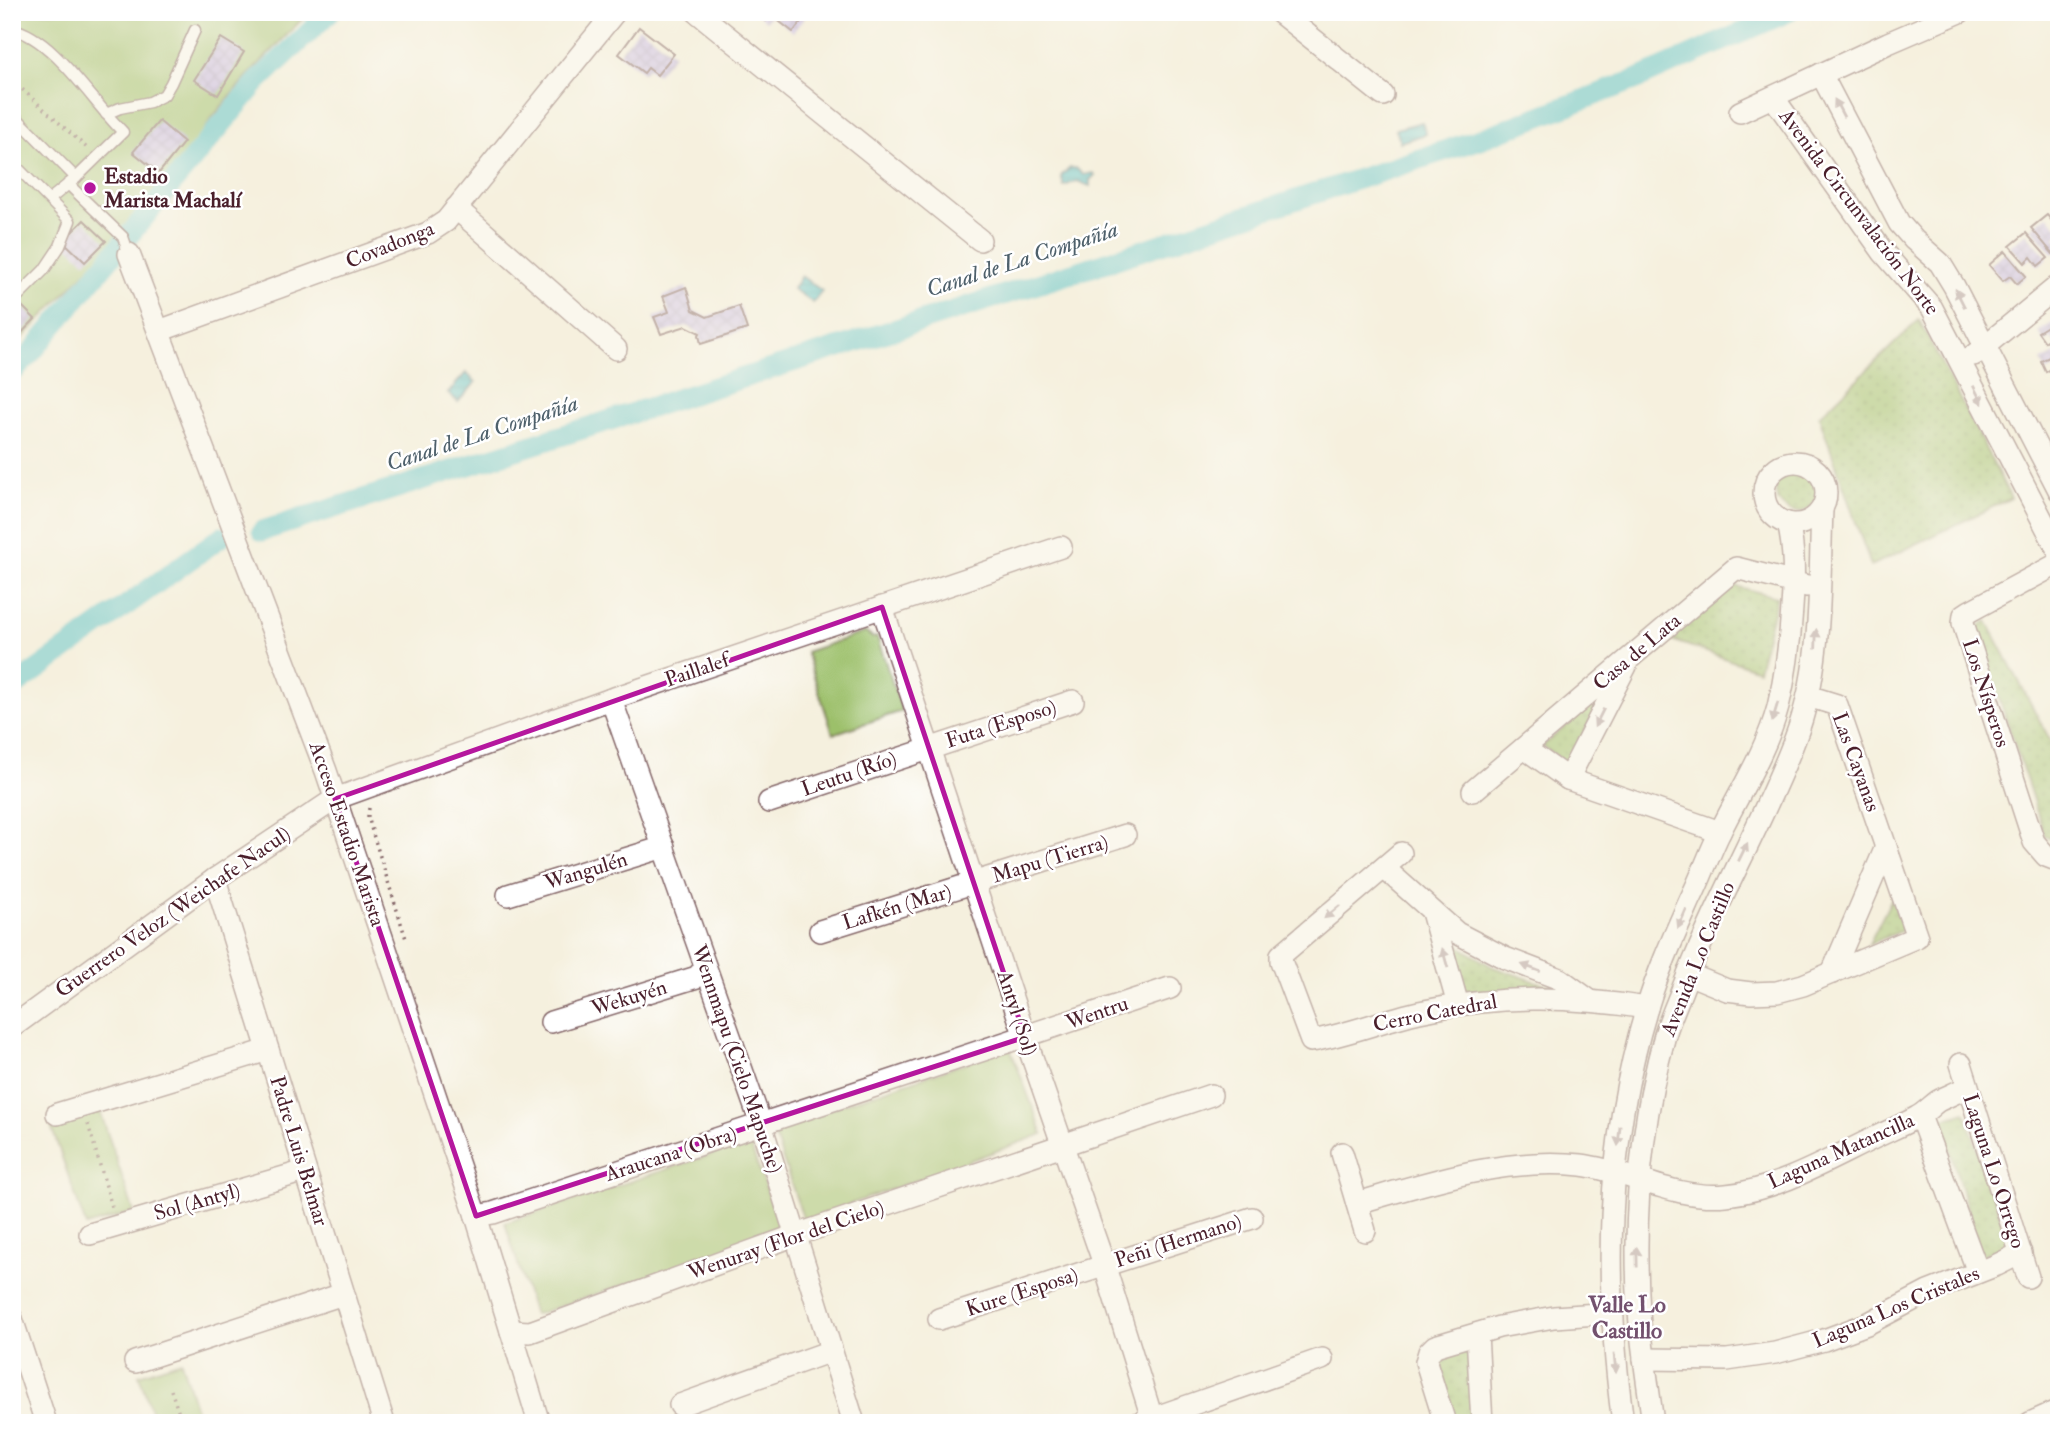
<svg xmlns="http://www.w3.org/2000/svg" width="2071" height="1435" viewBox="0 0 2071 1435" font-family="'IM FELL Double Pica',serif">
  <defs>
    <pattern id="grass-dots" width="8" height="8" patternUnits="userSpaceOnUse" patternTransform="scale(1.75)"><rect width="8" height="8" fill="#9cc06a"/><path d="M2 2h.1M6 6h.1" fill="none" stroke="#819b57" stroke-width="1.8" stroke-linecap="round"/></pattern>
    <pattern id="water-rules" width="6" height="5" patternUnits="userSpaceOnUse" patternTransform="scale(1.75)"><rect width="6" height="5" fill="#53c1cb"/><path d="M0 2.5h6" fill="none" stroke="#4aa5ae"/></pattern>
    <pattern id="building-cross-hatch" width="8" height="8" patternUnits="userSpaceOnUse" patternTransform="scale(1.75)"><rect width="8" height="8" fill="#bfafea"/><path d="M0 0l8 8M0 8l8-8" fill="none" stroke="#9d8ebe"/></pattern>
  </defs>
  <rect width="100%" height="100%" fill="#fff"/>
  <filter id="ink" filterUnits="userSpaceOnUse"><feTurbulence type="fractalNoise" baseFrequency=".0143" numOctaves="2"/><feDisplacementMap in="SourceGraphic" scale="14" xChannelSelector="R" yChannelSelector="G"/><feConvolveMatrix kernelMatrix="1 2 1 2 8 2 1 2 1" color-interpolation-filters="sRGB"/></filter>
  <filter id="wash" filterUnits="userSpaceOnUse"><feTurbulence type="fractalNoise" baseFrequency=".00686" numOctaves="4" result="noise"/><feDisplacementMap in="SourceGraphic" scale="28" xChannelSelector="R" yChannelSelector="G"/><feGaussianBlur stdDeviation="1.57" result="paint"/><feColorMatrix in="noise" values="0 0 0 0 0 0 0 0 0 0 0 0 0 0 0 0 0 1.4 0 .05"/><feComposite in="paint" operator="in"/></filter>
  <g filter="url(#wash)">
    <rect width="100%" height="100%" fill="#f5f0de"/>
    <g fill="url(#grass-dots)" stroke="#73704a" stroke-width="2">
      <path d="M1919,320l92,178 -140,68 -52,-150z"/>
      <circle cx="1797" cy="491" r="21"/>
      <path d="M1727,584l50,13 -19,73 -89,-31z"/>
      <path d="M1987,621l72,136v86l-14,-7 -69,-208z"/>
      <path d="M1603,695l-35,69 -26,-18z"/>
      <path d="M1892,898l11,32 -34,14z"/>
      <path d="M1449,940l44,27 65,22 -94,6z"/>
      <path d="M1965,1112l45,133 -29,10 -40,-135z"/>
      <path d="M1472,1341l4,82h-24l-19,-59 3,-8z"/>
    </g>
    <g fill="#9cc06a" stroke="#73704a" stroke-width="2">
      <path d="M12,12h297l-66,69 -31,37 -54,86 -13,14 -44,38 -89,93z"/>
      <path d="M865,632l8,6 4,-1 25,74 -69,23 -27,-82z"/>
      <path d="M1010,1048l33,86 -239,87 -32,-93z"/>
      <path d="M100,1111l34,101 -48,14 -35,-100z"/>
      <path d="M749,1142l33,90 -248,83 -29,-92z"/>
      <path d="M181,1361l19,62h-45l-16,-48z"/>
    </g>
    <g fill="url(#water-rules)" stroke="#4e707b" stroke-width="2">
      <path d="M1422,122l4,12 -26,8 -4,-13z"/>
      <path d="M1070,168h6l7,7 10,-2 2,2 -5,5v6l-13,-5 -13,5 -3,-10z"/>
      <path d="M801,276l21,15 -9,12 -20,-14z"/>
      <path d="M466,373l10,9 -18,20 -10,-9z"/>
    </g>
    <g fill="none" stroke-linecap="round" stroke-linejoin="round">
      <path stroke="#53c1cb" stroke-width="6" d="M301,12l17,13"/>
      <g stroke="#53c1cb" stroke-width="21">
        <path d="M12,373l20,-21 225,-270 73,-70"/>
        <path d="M262,531l848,-270 370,-122 160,-61 148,-66"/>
        <path d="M12,688l209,-151"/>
      </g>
    </g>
    <g id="blocks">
      <g fill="url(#building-cross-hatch)">
        <path d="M754,12h55l-16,20 -22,-17 -5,6z"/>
        <path d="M639,27l35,27 -17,21 -9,-7 -4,5 -25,-19z"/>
        <path d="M221,38l23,14 -26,43 -24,-15z"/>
        <path d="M159,121l25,21 -25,31 -26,-21z"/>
        <path d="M2047,215l12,14v5l-5,3 5,5v7l-6,5 -22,-26z"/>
        <path d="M84,220l22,21 -21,21 -22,-21z"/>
        <path d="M2026,233l22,25 -10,8 -7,-9 -6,6 -15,-17z"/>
        <path d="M2005,251l21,25 -9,8 -7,-8 -7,5 -14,-16z"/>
        <path d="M686,287l7,23 14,7 32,-11 8,23 -46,15 -2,-9 1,-2 -14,-7 -25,8 -7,-17 15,-5 -6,-16z"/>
        <path d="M21,305l14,14 -23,24v-29z"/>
        <path d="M2059,319v24l-3,2 -5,-8 -6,5 -7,-10z"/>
        <path d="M2059,352v23l-2,1 -4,-8 -7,4 -5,-11z"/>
      </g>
    </g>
  </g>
  <g filter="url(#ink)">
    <use href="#blocks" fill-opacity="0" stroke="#86686a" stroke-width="2"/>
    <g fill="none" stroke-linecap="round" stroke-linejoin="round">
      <g stroke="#86686a" stroke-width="13">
        <g id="service">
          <path d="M12,29c41,8 81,74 111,103l-47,46 -26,21"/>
          <path d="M12,113l64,65"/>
          <path d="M106,114l14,-6 30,-6 14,-7 7,-12 24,-53"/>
          <path d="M12,162l58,59 -10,25 -16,24 -32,32"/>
          <path d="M68,184l55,53 6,17"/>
        </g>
      </g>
      <g stroke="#86686a" stroke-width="24">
        <g id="minor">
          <path d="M697,12l283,228"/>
          <path d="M1279,12l104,83"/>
          <path d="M1821,74l78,149 15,17 26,23 14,23 105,204"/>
          <path d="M1773,97l110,155 49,56 127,244"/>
          <path d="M1740,112l148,-69 72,-31"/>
          <path d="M456,208l160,141"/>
          <path d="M129,254l197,517 150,445 63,207"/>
          <path d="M159,331l269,-98 18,-12 169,-209"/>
          <path d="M1974,355l85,-70"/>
          <circle cx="1795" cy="493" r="31"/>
          <path d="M2059,563l-89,48 -6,4 -1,8 71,219 12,14 13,5"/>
          <path d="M882,607l143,430 79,227 48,154"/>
          <path d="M611,699l150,425 93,299"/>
          <path d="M1524,748l44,31 152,53"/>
          <path d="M1568,779l58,-113"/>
          <path d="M1473,791l263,-223 71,18"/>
          <path d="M769,802l304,-101"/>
          <path d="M1401,853l-120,102v6l30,80c36,-6 72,-21 108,-29 78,-17 149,-16 228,-4"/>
          <path d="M1384,868l73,65 48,25 55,21 29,21"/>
          <path d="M215,879l169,544"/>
          <path d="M508,895l156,-48"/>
          <path d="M1432,912l26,93"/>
          <path d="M820,931l305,-96"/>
          <path d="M1832,973l54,-126"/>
          <path d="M1688,974l39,16 24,3 26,-1 26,-7 114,-48 -80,-232 -29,-9"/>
          <path d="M551,1022l146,-45 8,-9"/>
          <path d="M12,1027l203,-148 120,-80 276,-100 450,-152"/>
          <path d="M1961,1064l67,213"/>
          <path d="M57,1114l211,-64"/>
          <path d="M1920,1116l58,156"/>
          <path d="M1342,1153l23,78"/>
          <path d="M1357,1203c73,-21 147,-46 224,-38 49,6 93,35 145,30 52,-5 102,-35 148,-57 14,-7 29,-13 43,-21 8,-4 14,-11 21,-16 10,-5 20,-9 29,-14"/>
          <path d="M476,1216l17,-3 677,-225"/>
          <path d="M90,1234l215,-63"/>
          <path d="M12,1319l34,104"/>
          <path d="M939,1319l313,-101"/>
          <path d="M511,1331l19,1 266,-97 415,-140"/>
          <path d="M1477,1334l5,89"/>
          <path d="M1644,1359l83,1 48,-7 49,-13 43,-16 61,-32 69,-27 24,-12"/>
          <path d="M135,1362l208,-68"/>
          <path d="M680,1405l151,-54"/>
          <path d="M1139,1423l183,-64"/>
          <path d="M1445,1423l-19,-61 3,-10 6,-6 64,-19 55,-10 58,-4"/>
          <path d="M1623,1423c-19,-142 -18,-277 24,-415 11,-37 27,-72 43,-108 11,-22 19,-46 30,-68 20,-41 46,-80 58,-125 8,-33 12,-66 14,-99 2,-29 3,-57 -4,-85"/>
          <path d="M1653,1423c-5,-37 -11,-74 -14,-111 -6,-93 1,-187 26,-277 5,-17 13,-34 19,-50 32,-84 79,-162 111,-246 28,-73 24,-154 27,-230"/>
          <path d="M2030,1423l29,-13"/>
        </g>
      </g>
      <g stroke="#86686a" stroke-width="3.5" stroke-dasharray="2 5" stroke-linecap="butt">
        <path d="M12,80l76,69"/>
        <path d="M369,808l-1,8 4,15 35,111"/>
        <path d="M88,1124l24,83"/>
        <path d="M12,1285l5,15"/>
        <path d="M171,1390l11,33"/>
      </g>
      <use href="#service" stroke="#fff" stroke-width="10"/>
      <use href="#minor" stroke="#fff" stroke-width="21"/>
    </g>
    <defs><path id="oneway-solid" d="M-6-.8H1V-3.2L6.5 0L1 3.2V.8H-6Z" transform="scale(1.75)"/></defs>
    <g fill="#ae9aa0">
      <use href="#oneway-solid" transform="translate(1839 108) rotate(-118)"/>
      <use href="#oneway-solid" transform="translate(1960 298) rotate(-117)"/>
      <use href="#oneway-solid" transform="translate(1978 395) rotate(63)"/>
      <use href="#oneway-solid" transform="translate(1816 639) rotate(-88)"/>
      <use href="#oneway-solid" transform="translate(1775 712) rotate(107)"/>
      <use href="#oneway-solid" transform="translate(1599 718) rotate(117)"/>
      <use href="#oneway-solid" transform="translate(1743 852) rotate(-64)"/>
      <use href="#oneway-solid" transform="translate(1332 912) rotate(140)"/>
      <use href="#oneway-solid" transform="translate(1682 919) rotate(114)"/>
      <use href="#oneway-solid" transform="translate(1445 958) rotate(-106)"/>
      <use href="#oneway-solid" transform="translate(1531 968) rotate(-159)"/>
      <use href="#oneway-solid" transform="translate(1619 1136) rotate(96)"/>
      <use href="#oneway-solid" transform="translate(1637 1257) rotate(-91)"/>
      <use href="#oneway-solid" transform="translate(1615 1363) rotate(84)"/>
    </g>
  </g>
  <path d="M0 0H2071V1435H0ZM882,607l143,430 -549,179 -141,-417z" fill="#f5f0de" fill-opacity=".55" fill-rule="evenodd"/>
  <path fill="none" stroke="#b5179e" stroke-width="5" stroke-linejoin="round" d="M882,607l143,430 -549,179 -141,-417z"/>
  <circle fill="#b5179e" stroke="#fff" stroke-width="2.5" cx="90" cy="188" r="7"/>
  <g text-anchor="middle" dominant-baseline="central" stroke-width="5" stroke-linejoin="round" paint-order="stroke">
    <g font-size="21" font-weight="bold" fill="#4a1f2b" stroke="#fff" text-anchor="start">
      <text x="104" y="176">Estadio<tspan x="104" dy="24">Marista Machalí</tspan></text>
    </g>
    <g font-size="21" fill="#4a1f2b" stroke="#fff">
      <text transform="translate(1859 212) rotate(53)">Avenida Circunvalación Norte</text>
      <text transform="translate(390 245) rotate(-22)">Covadonga</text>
      <text transform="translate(1637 652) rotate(-40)">Casa de Lata</text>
      <text transform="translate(697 670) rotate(-19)">Paillalef</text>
      <text transform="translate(1986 693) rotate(72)">Los Nísperos</text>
      <text transform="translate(1001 724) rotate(-18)">Futa (Esposo)</text>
      <text transform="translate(1856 762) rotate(70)">Las Cayanas</text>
      <text transform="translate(849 774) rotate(-19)">Leutu (Río)</text>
      <text transform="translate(347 834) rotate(71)">Acceso Estadio Marista</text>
      <text transform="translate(1050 859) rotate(-17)">Mapu (Tierra)</text>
      <text transform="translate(586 871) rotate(-17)">Wangulén</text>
      <text transform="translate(897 907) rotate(-17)">Lafkén (Mar)</text>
      <text transform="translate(173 912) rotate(-35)">Guerrero Veloz (Weichafe Nacul)</text>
      <text transform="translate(1698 959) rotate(-68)">Avenida Lo Castillo</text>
      <text transform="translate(629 998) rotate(-17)">Wekuyén</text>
      <text transform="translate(1017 1013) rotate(72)">Antyl (Sol)</text>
      <text transform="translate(1097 1013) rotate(-19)">Wentru</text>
      <text transform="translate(1435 1013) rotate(-11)">Cerro Catedral</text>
      <text transform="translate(737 1059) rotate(71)">Wennmapu (Cielo Mapuche)</text>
      <text transform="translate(299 1151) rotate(73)">Padre Luis Belmar</text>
      <text transform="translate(1841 1151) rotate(-24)">Laguna Matancilla</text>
      <text transform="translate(671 1154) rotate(-18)">Araucana (Obra)</text>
      <text transform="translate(1994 1171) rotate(72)">Laguna Lo Orrego</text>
      <text transform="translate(197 1202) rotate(-16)">Sol (Antyl)</text>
      <text transform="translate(786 1240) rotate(-19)">Wenuray (Flor del Cielo)</text>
      <text transform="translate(1178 1241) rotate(-18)">Peñi (Hermano)</text>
      <text transform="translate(1022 1292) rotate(-18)">Kure (Esposa)</text>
      <text transform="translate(1896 1307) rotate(-23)">Laguna Los Cristales</text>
    </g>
    <g font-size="23" font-style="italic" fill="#4e606b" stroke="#fff">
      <text transform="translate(1022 259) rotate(-18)">Canal de La Compañía</text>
      <text transform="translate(482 433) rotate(-18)">Canal de La Compañía</text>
    </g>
    <g font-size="23" font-weight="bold" fill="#73516e" stroke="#fff">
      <text x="1627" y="1304">Valle Lo<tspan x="1627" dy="26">Castillo</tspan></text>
    </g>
  </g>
  <rect width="2071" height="1435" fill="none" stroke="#fff" stroke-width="42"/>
</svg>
